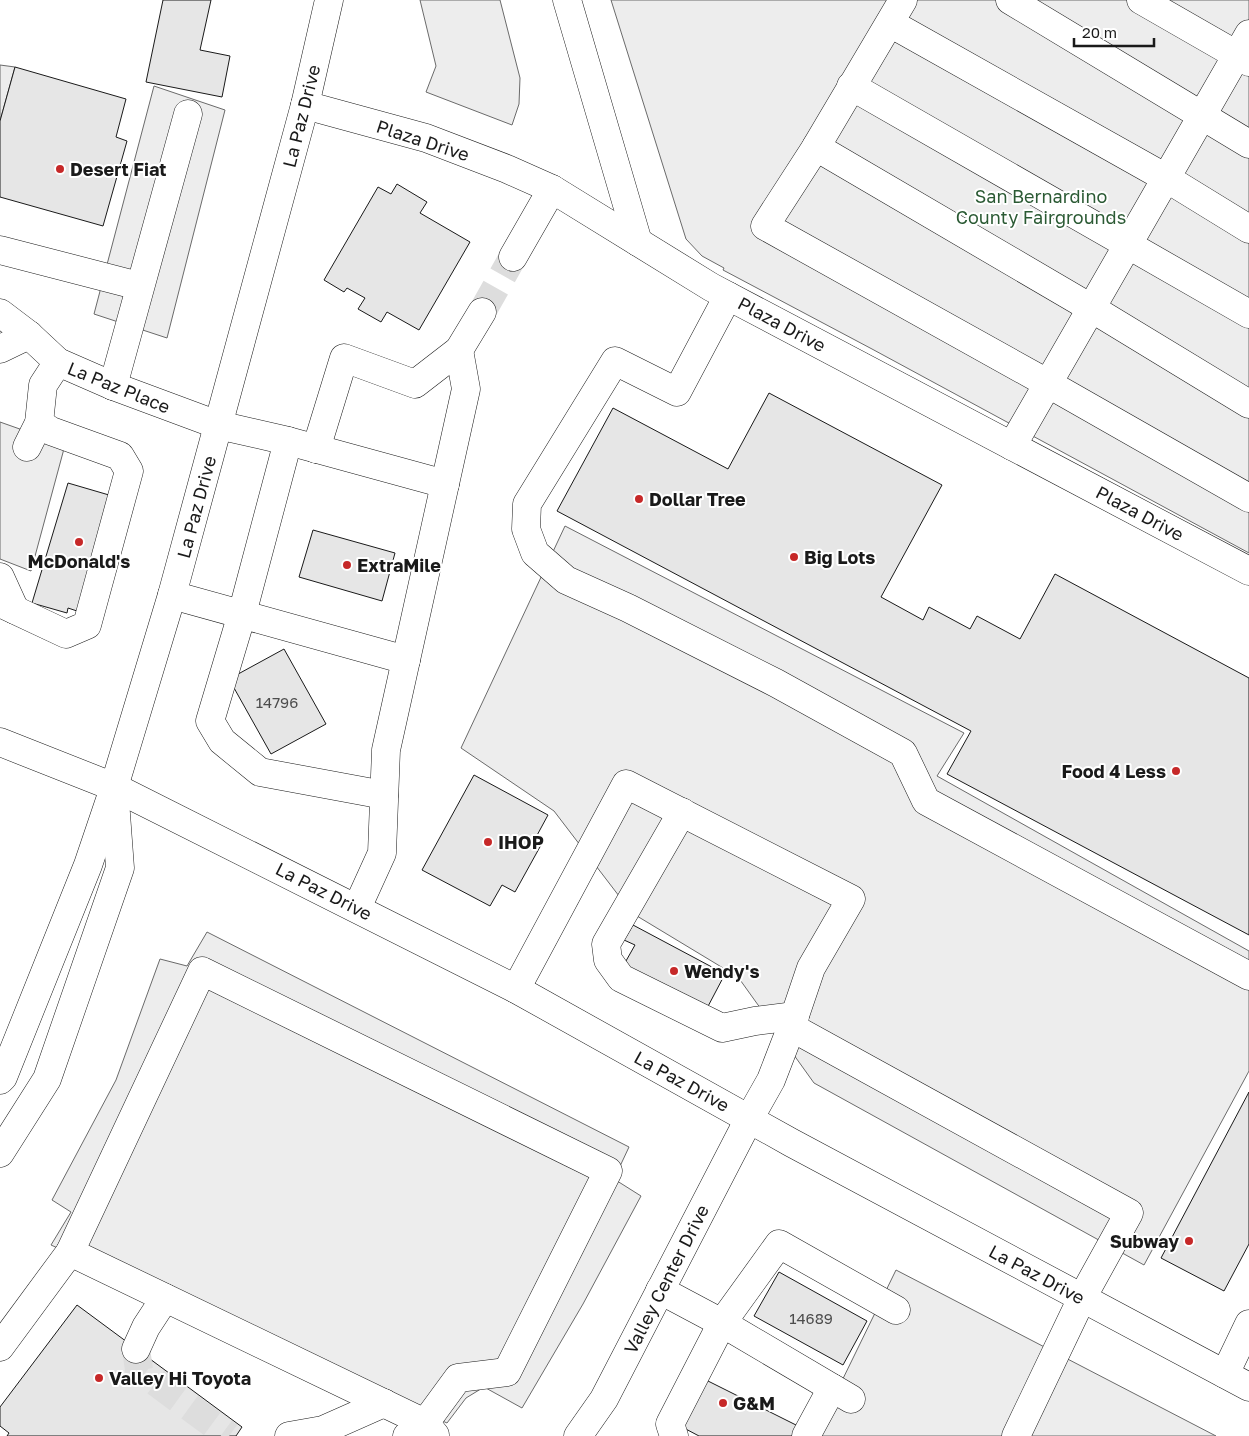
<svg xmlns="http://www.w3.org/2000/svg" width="1249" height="1436" viewBox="0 0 1249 1436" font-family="'Golos Text',sans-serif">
  <rect width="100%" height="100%" fill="#fff"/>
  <g fill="#ededed" stroke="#6a6a6a">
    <path d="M420,0h80l20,78 -1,26 -7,21 -86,-33 10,-26z"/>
    <path d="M611,0h638v553l-377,-204 -149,-79 1,-2 -22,-12 -16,-17z"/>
    <path d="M0,65l15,2 -15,54z"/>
    <path d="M154,86l71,24 -58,228 -73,-24z"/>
    <path d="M0,422l65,23 -34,126 -31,-12z"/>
    <path d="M565,526l399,207 -27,43 312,175v120l-105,194 -330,-182 -76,-106 -106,-64 -78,-102 -93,-63z"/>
    <path d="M207,932l422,215 -15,32 27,17 -58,108 -61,104 -38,-21 -18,11 -19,25 -396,-178 20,-33 -19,-12 64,-120 44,-121 27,7z"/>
    <path d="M896,1270l320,166h-401z"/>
  </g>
  <g fill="#e6e6e6" stroke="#1a1a1a">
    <path d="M163,0h48l-11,50 30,6 -8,41 -76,-15z"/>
    <path d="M15,67l111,32 -10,38 11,4 -24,85 -103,-29v-76z"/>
    <path d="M397,184l30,18 -7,11 50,29 -51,88 -32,-18 -6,10 -23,-13 7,-11 -18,-10 -3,4 -20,-12 54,-93 13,7z"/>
    <path d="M769,393l173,92 -61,112 42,23 6,-13 41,22 7,-13 43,23 35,-65 194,104v257l-302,-161 24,-43 -414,-220 56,-103 115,61z"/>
    <path d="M68,483l41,12 -29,117 -12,-4 -1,5 -35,-10z"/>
    <path d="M313,530l82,23 -13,48 -83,-24z"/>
    <path d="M284,649l42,75 -55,30 -42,-75z"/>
    <path d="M474,775l74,40 -13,24 6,6 -26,47 -13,-7 -12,21 -68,-36z"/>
    <path d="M633,925l92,49 -20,38 -83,-44 13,-23 -11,-5z"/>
    <path d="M1249,1092v152l-25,47 -63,-33z"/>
    <path d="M779,1272l88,49 -24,44 -89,-49z"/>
    <path d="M77,1305l165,122 -6,9h-229l2,-3 -9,-7v-19z"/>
    <path d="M706,1380l92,46 -5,10h-94l-17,-9z"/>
  </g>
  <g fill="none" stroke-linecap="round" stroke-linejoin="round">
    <g stroke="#ddd" stroke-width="28" stroke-dasharray="28 14" stroke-linecap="butt">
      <path d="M482,312l31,-55"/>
      <path d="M136,1349l3,21 90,66"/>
    </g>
    <g stroke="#1a1a1a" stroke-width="29">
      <g id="minor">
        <path d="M567,0l71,242"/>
        <path d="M903,0l-87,147 -51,79 282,157 202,115"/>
        <path d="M1010,0l239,144"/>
        <path d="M1141,0l108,62"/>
        <path d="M890,23l276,155 83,51"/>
        <path d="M851,86l398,228"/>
        <path d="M305,105l121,33 81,31 45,20 159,98 538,284"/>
        <path d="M816,147l275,161 158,96"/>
        <path d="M0,250l139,36"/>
        <path d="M513,257l39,-68"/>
        <path d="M728,296l-51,96 -62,-31 -88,143 -1,25 9,24 31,27 62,28 148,75 127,70 23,48 323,175"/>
        <path d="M0,313l29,22 29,27 55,24 105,39 70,16 157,43"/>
        <path d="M0,349l29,-14"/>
        <path d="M113,386l75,-272"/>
        <path d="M288,441l-46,173 -32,107 12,20 38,31 124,23"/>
        <path d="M1012,446l237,-412"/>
        <path d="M27,447l12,-24 4,-38 15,-23"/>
        <path d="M316,449l28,-91 71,26 44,-34 23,-38"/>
        <path d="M0,577l15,33"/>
        <path d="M172,595l234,65"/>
        <path d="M0,603l66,31 21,-9 42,-154 -9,-15 -69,-25 -12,-8"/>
        <path d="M114,787l58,-192 133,-490 24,-105"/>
        <path d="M682,812l-76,132 2,16 13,18 101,50 33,-7 40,-5"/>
        <path d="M357,908l25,-55 4,-103 80,-361 -7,-39"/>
        <path d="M516,989l110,-205 225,115 -40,69 -23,68 -17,44 -22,39 -145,280 -26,37"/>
        <path d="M791,1027l338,186 -47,85 -66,138"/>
        <path d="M70,1252l355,171 10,12"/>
        <path d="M660,1290l62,33 129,76"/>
        <path d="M0,1347l70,-95 132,-281 406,200 -101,201 -49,6 -33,45 -18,13"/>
        <path d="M136,1349l10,-22 19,-29"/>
        <path d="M1225,1374l24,-50"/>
        <path d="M289,1436l34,-6 61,-27"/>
        <path d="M674,1436l-4,-12 52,-101 57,-79 117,66"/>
        <path d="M806,1436l26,-48"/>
      </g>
    </g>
    <g stroke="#1a1a1a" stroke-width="29">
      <path id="major" d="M0,742l114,45 402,202 276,154 457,244"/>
    </g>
    <g stroke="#1a1a1a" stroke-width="29">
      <g id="highway">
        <path d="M0,1080l3,-3 85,-212 22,-65"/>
        <path d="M0,1153l47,-74 73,-211 -6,-81"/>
      </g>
    </g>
    <use href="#minor" stroke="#fff" stroke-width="28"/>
    <use href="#major" stroke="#fff" stroke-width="28"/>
    <use href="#highway" stroke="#fff" stroke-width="28"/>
  </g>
  <g fill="#c62828" stroke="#fff" stroke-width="2">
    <circle cx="60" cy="169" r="5"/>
    <circle cx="639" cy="499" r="5"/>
    <circle cx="79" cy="542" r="5"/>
    <circle cx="794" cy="557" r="5"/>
    <circle cx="347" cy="565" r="5"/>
    <circle cx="1176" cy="771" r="5"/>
    <circle cx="488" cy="842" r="5"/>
    <circle cx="674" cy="971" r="5"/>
    <circle cx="1189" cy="1241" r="5"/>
    <circle cx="99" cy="1378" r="5"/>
    <circle cx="723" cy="1403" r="5"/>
  </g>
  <g text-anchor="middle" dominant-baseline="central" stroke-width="4" stroke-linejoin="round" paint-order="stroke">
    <g font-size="15" fill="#4d4d4d">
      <text x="277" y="702">14796</text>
      <text x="811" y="1318">14689</text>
    </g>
    <g font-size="18" fill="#1a1a1a" stroke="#fff">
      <text transform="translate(301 116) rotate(-76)">La Paz Drive</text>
      <text transform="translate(423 140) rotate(18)">Plaza Drive</text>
      <text transform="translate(782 324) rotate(28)">Plaza Drive</text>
      <text transform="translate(119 387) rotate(22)">La Paz Place</text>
      <text transform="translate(196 507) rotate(-75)">La Paz Drive</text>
      <text transform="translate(1140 513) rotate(28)">Plaza Drive</text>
      <text transform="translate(324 891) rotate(27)">La Paz Drive</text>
      <text transform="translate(682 1081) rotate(29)">La Paz Drive</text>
      <text transform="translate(1037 1274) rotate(28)">La Paz Drive</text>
      <text transform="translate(666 1279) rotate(-63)">Valley Center Drive</text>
    </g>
    <g font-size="18" font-weight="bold" fill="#1a1a1a" stroke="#fff" text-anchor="start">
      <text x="70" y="169">Desert Fiat</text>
      <text x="649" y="499">Dollar Tree</text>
      <text x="804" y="557">Big Lots</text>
      <text x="79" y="561" text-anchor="middle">McDonald's</text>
      <text x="357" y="565">ExtraMile</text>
      <text x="1166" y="771" text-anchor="end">Food 4 Less</text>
      <text x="498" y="842">IHOP</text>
      <text x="684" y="971">Wendy's</text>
      <text x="1179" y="1241" text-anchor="end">Subway</text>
      <text x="109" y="1378">Valley Hi Toyota</text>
      <text x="733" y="1403">G&amp;M</text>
    </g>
    <g font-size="18" fill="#2b5a34" stroke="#fff">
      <text x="1041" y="196">San Bernardino<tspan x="1041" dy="21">County Fairgrounds</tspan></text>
    </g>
  </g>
  <path d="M1074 38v8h80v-8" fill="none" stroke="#1a1a1a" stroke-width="2.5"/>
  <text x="1082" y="38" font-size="15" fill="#1a1a1a" stroke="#ffffff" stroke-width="4" paint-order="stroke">20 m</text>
</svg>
